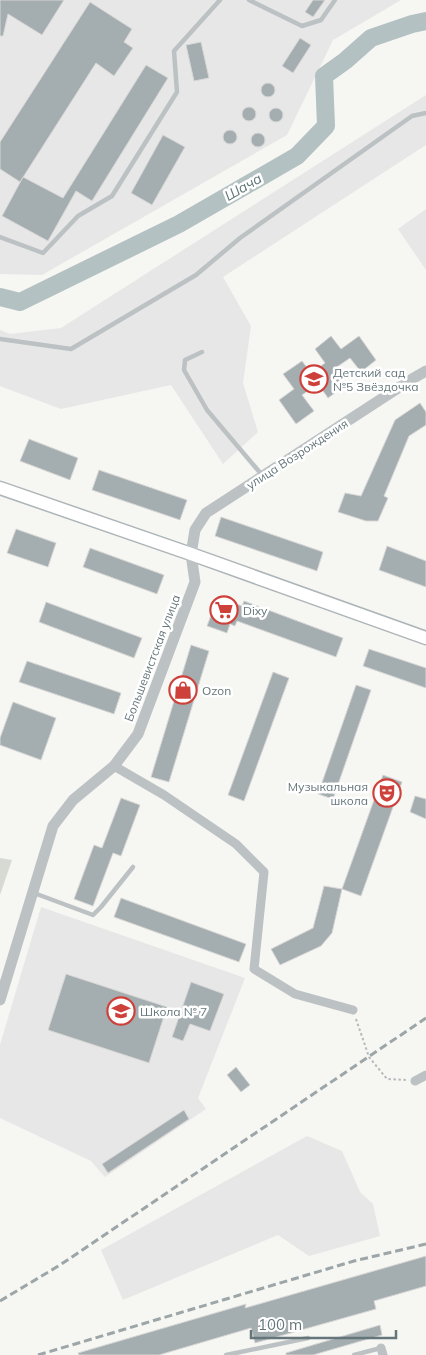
<svg xmlns="http://www.w3.org/2000/svg" width="426" height="1355" viewBox="0 0 426 1355" font-family="Mulish,sans-serif">
  <rect width="100%" height="100%" fill="#f6f6f3"/>
  <g fill="#e7e7e7">
    <path d="M0,0h401l-68,40 -46,95 -245,140 -42,-1z"/>
    <path d="M426,95v50l-203,132 28,49 -8,57 15,49 -35,32 -52,-79 -110,24 -61,-23v-56l10,4 51,-6z"/>
    <path d="M426,209v61l-28,-41z"/>
    <path d="M41,907l204,71 -47,120 8,11 -101,68 -14,-16 -91,-43v-73z"/>
    <path d="M307,1136l35,15 18,41 13,12 7,32 -71,20 -31,-21 -155,65 -22,-50z"/>
  </g>
  <path fill="#d7dad3" d="M0,858l12,2 -12,35z"/>
  <g fill="none" stroke-linecap="round" stroke-linejoin="round">
    <path stroke="#b3c1c2" stroke-width="18" d="M0,297l20,5 159,-78 118,-68 29,-30 -2,-50 21,-15 26,-23 41,-14 14,-3"/>
  </g>
  <g fill="#a4adb0" stroke="#d8d7d6">
    <path d="M0,0h64l-22,35 -34,-21 -5,22h-3z"/>
    <path d="M313,0h12l-12,17 -8,-5z"/>
    <path d="M90,2l42,27 -8,13 9,6 -19,28 -18,-13 -76,119 -20,-13v-27z"/>
    <path d="M300,38l11,7 -18,28 -11,-7z"/>
    <path d="M201,42l8,36 -15,3 -8,-36z"/>
    <path d="M146,65l22,13 -76,123 -16,-10 -28,50 -46,-25 21,-39 40,21z"/>
    <circle cx="268" cy="90" r="7"/>
    <circle cx="249" cy="114" r="7"/>
    <circle cx="276" cy="115" r="7"/>
    <circle cx="230" cy="137" r="7"/>
    <circle cx="258" cy="140" r="7"/>
    <path d="M163,135l22,12 -33,58 -21,-12z"/>
    <path d="M331,336l10,13 18,-13 17,24 -15,12 -11,-14 -16,11 12,16 -18,13 -10,-14 -16,11 12,16 -18,13 -17,-24 15,-11 -11,-15 19,-13 9,12 14,-10 -10,-14z"/>
    <path d="M420,403l6,9v13l-17,11 -25,60 4,2 -10,23h-12l-28,-9 7,-19 16,3 34,-76z"/>
    <path d="M29,439l49,19 -8,22 -50,-19z"/>
    <path d="M99,470l88,30 -7,20 -88,-30z"/>
    <path d="M221,517l102,35 -6,19 -102,-35z"/>
    <path d="M16,529l40,14 -8,24 -41,-14z"/>
    <path d="M387,546l39,15v26l-47,-17z"/>
    <path d="M90,548l74,27 -7,19 -74,-27z"/>
    <path d="M218,597l24,9 2,-5 99,37 -7,19 -99,-36 -2,5 -5,-2 -3,9 -20,-7z"/>
    <path d="M46,602l96,36 -8,20 -95,-36z"/>
    <path d="M191,645l18,6 -40,131 -18,-5z"/>
    <path d="M369,649l57,19v20l-63,-22z"/>
    <path d="M27,661l94,32 -7,21 -95,-32z"/>
    <path d="M273,672l16,6 -45,123 -16,-6z"/>
    <path d="M356,685l15,5 -38,109 -15,-5z"/>
    <path d="M13,702l43,16 -15,42 -41,-15v-7z"/>
    <path d="M383,775l19,7 -41,114 -19,-7z"/>
    <path d="M415,796l11,3v20l-16,-7z"/>
    <path d="M121,798l19,7 -19,51 -8,-3 -20,53 -19,-7 20,-54 8,3z"/>
    <path d="M324,886l18,3 -10,44 -11,13 -41,19 -9,-16 42,-21z"/>
    <path d="M121,898l125,46 -7,18 -125,-45z"/>
    <path d="M66,974l101,33 -18,56 -101,-33z"/>
    <path d="M191,982l33,12 -14,37 -20,-7 -7,17 -11,-4z"/>
    <path d="M236,1067l14,18 -9,7 -14,-17z"/>
    <path d="M184,1110l5,9 -81,54 -6,-9z"/>
    <path d="M426,1256v30l-52,15 2,8 -121,34 -4,-15 -92,27h-80l-1,-2 168,-49 -1,4z"/>
    <path d="M380,1325l2,10 -69,20h-27v-2z"/>
  </g>
  <g fill="none" stroke-linecap="round" stroke-linejoin="round">
    <g stroke="#aeb5b8" stroke-width="15">
      <path id="secondary" d="M0,488l191,66 235,84"/>
    </g>
    <path stroke="#b6babc" stroke-width="2" stroke-dasharray="2.5 2.5" stroke-linecap="butt" d="M356,1019l13,38 18,22 19,1"/>
    <g stroke="#bcc1c3" stroke-width="4.5">
      <path d="M249,0l53,26 19,-6 14,-20"/>
      <path d="M0,237l43,16 35,-37 34,-20 65,-104 -3,-41 46,-51"/>
      <path d="M0,339l71,10 125,-74 44,-37 172,-122 14,-3"/>
      <path d="M202,352l-17,8 -1,10 23,40 55,65"/>
      <path d="M34,893l59,22 8,-8 32,-40"/>
      <path d="M226,1355l82,-17"/>
      <path d="M354,1355l27,-7"/>
    </g>
    <g stroke="#bcc1c3" stroke-width="9">
      <path d="M114,766l50,29 72,49 28,28 -10,97 41,25 58,16"/>
      <path d="M415,1081l11,-6"/>
      <path d="M381,1348l2,7"/>
    </g>
    <path stroke="#bcc1c3" stroke-width="11" d="M0,1000l53,-174 20,-26 41,-34 24,-32 57,-152 -4,-28 4,-24 11,-17 206,-134 14,-8"/>
    <use href="#secondary" stroke="#fff" stroke-width="12"/>
    <g stroke="#9ca5a7" stroke-width="3" stroke-dasharray="8 4" stroke-linecap="butt">
      <path d="M0,1301l60,-36 366,-247"/>
      <path d="M38,1355l316,-94 72,-17"/>
    </g>
  </g>
  <defs>
    <g id="school-ring" transform="scale(1.4375)"><circle r="9.5" fill="#fff" stroke="#ce413b" stroke-width="1.5"/><path d="M0-5L7-2L0 1L-7-2ZM-4 1L0 2.5L4 1V4Q0 6-4 4Z" fill="#ce413b"/></g>
    <g id="supermarket-ring" transform="scale(1.4375)"><circle r="9.5" fill="#fff" stroke="#ce413b" stroke-width="1.5"/><path d="M-6-5.5h2.5l.6 2H6L4.5 2H-2.5L-4.4-4H-6ZM-1.5 3.2a1.3 1.3 0 1 0 .1 0ZM3 3.2a1.3 1.3 0 1 0 .1 0Z" fill="#ce413b"/></g>
    <g id="shop-ring" transform="scale(1.4375)"><circle r="9.5" fill="#fff" stroke="#ce413b" stroke-width="1.5"/><path d="M-5-2.5h2.3a2.7 3.5 0 0 1 5.4 0H5L5.5 6h-11ZM-1.5-2.5h3a1.5 2.3 0 0 0-3 0Z" fill="#ce413b"/></g>
    <g id="theatre-ring" transform="scale(1.4375)"><circle r="9.5" fill="#fff" stroke="#ce413b" stroke-width="1.5"/><path d="M-5-5.5Q0-4 5-5.5V0Q5 5 0 6Q-5 5-5 0ZM-3.3-2.5H-1v1.5H-3.3ZM1-2.5H3.3v1.5H1ZM-2.8 1Q0 5.5 2.8 1Z" fill="#ce413b"/></g>
  </defs>
  <g fill-rule="evenodd">
    <use href="#school-ring" x="314" y="379"/>
    <use href="#supermarket-ring" x="224" y="610"/>
    <use href="#shop-ring" x="183" y="690"/>
    <use href="#theatre-ring" x="387" y="793"/>
    <use href="#school-ring" x="121" y="1011"/>
  </g>
  <g text-anchor="middle" dominant-baseline="central" stroke-width="5" stroke-linejoin="round" paint-order="stroke">
    <g font-size="12" fill="#65767b" stroke="#fff" text-anchor="start">
      <text x="333" y="372">Детский сад<tspan x="333" dy="14">№5 Звёздочка</tspan></text>
      <text x="243" y="610">Dixy</text>
      <text x="202" y="690">Ozon</text>
      <text x="368" y="786" text-anchor="end">Музыкальная<tspan x="368" dy="14">школа</tspan></text>
      <text x="140" y="1011">Школа № 7</text>
    </g>
    <g font-size="12" fill="#65767b" stroke="#fff">
      <text transform="translate(297 454) rotate(-33)">улица Возрождения</text>
      <text transform="translate(152 658) rotate(-69)">Большевистская улица</text>
    </g>
    <g font-size="14" font-style="italic" fill="#5f7576" stroke="#fff">
      <text transform="translate(243 187) rotate(-30)">Шача</text>
    </g>
  </g>
  <path d="M251 1330v8h145v-8" fill="none" stroke="#65767b" stroke-width="2.5"/>
  <text x="258" y="1330" font-size="15" fill="#65767b" stroke="#ffffff" stroke-width="4" paint-order="stroke">100 m</text>
</svg>
